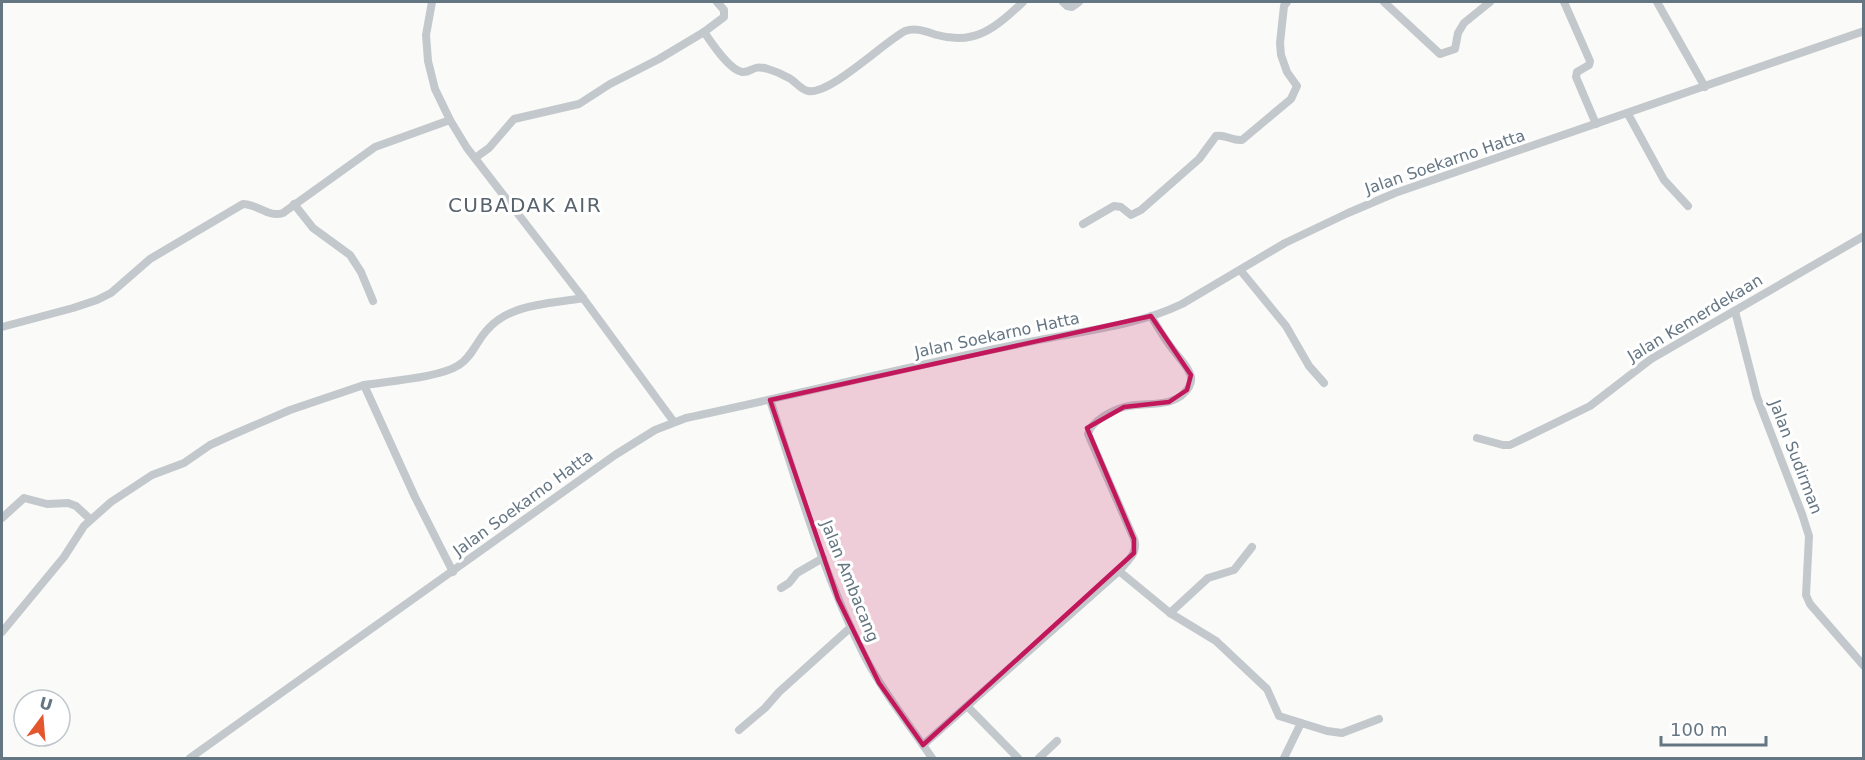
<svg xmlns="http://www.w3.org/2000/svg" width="1865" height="760" viewBox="0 0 1865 760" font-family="'DejaVu Sans',sans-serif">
  <rect width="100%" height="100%" fill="#fafaf8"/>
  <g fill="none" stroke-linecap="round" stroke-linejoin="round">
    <g stroke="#c3c8cc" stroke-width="8">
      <path d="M432,2l-6,33 2,26 7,28 15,31 17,28 116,150 91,124"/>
      <path d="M1063,2l4,4 5,1 7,-5"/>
      <path d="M1384,2l56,52 15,-5 3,-16 6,-10 26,-21"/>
      <path d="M1564,2l26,59 -1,4 -12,7 -1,5 20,47"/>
      <path d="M1657,2l48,85"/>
      <path d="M704,32l20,-15v-7l-7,-8"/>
      <path d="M1628,114l36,66 24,26"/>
      <path d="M475,158l14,-10 25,-29 65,-15 31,-20 49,-25 45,-27c7,10 25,38 38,40 10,1 10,-8 26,-3 7,2 14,5 21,9 6,3 12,12 19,13 22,4 76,-49 97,-60 11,-4 22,1 32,4 39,11 59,-8 86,-33"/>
      <path d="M294,204l19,24 37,27 11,17 12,29"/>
      <path d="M1083,224l31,-18 7,1 10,8 10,-5 58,-51 17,-23c9,-2 16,5 26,4l49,-41 6,-13 -10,-14 -6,-17 -1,-12 4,-37 3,-4"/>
      <path d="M1241,271l45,55 23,40 15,17"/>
      <path d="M1735,311l22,86 45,117 7,22 -3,59 4,9 54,62"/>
      <path d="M2,327l71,-19 24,-8 14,-7 39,-34 93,-55c15,0 25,14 40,9l92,-66 75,-27"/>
      <path d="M364,385c24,-4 75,-7 95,-20 13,-8 18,-25 29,-36 23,-26 63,-25 95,-31"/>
      <path d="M770,400c28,86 53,174 94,255 19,37 45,69 68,103"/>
      <path d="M1477,438l26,7h7l80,-39 61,-47 213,-123"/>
      <path d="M2,518l22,-20 23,6 21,-1 8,3 14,13"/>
      <path d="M1119,571l51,42 46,28 51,48 12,27 48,15 15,2 37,-14"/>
      <path d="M781,588l8,-5 8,-10 26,-15"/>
      <path d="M1170,613l38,-35 26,-8 18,-23"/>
      <path d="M2,632l62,-75 20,-31 27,-24 41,-27 32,-12 26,-18 22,-10 58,-25 74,-25 51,112 38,75"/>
      <path d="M968,707l50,51"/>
      <path d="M739,730l26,-22 14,-16 72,-65"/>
      <path d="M923,745l196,-174c8,-10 20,-18 15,-32l-46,-105c3,-13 25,-24 36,-27 22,-6 51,3 65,-20 2,-4 3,-9 1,-13 -3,-9 -11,-16 -16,-23 -9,-11 -16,-23 -23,-35"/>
      <path d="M190,758l425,-303 40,-25 31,-12c112,-24 222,-51 333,-74 54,-12 113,-16 163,-40l103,-61 63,-30 47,-20 469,-162"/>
      <path d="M1039,758l18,-17"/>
      <path d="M1284,758l17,-35"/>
    </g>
  </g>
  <path fill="#c2185b" fill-opacity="0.2" stroke="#c2185b" stroke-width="4.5" stroke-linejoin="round" d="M1151,316l40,59 -4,15 -18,12 -45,5 -37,21 47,111v14l-211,192 -44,-62 -41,-84 -68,-199z"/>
  <g text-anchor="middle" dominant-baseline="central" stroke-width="6" stroke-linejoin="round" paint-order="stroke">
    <g font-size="16" fill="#657683" stroke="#fff">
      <text transform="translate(1445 162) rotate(-19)">Jalan Soekarno Hatta</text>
      <text transform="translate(1695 318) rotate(-31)">Jalan Kemerdekaan</text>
      <text transform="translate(997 335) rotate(-12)">Jalan Soekarno Hatta</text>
      <text transform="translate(1796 457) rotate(69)">Jalan Sudirman</text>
      <text transform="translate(523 503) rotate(-36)">Jalan Soekarno Hatta</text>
      <text transform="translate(850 581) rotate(68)">Jalan Ambacang</text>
    </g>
    <g font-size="20" letter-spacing="1.5" fill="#57646e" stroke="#fff">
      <text x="525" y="205">CUBADAK AIR</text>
    </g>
  </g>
  <rect width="1865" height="760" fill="none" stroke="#657683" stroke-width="6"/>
  <g transform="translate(42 718) rotate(16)"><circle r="28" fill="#ffffff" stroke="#c1c8cd" stroke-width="1.5"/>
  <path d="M0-4.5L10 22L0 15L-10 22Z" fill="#e4572e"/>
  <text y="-9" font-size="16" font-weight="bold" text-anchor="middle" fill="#657683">U</text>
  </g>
  <path d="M1661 736v9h105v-9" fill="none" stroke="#657683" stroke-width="3"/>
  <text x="1670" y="736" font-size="18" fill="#657683" stroke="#ffffff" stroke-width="4.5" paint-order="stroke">100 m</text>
</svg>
